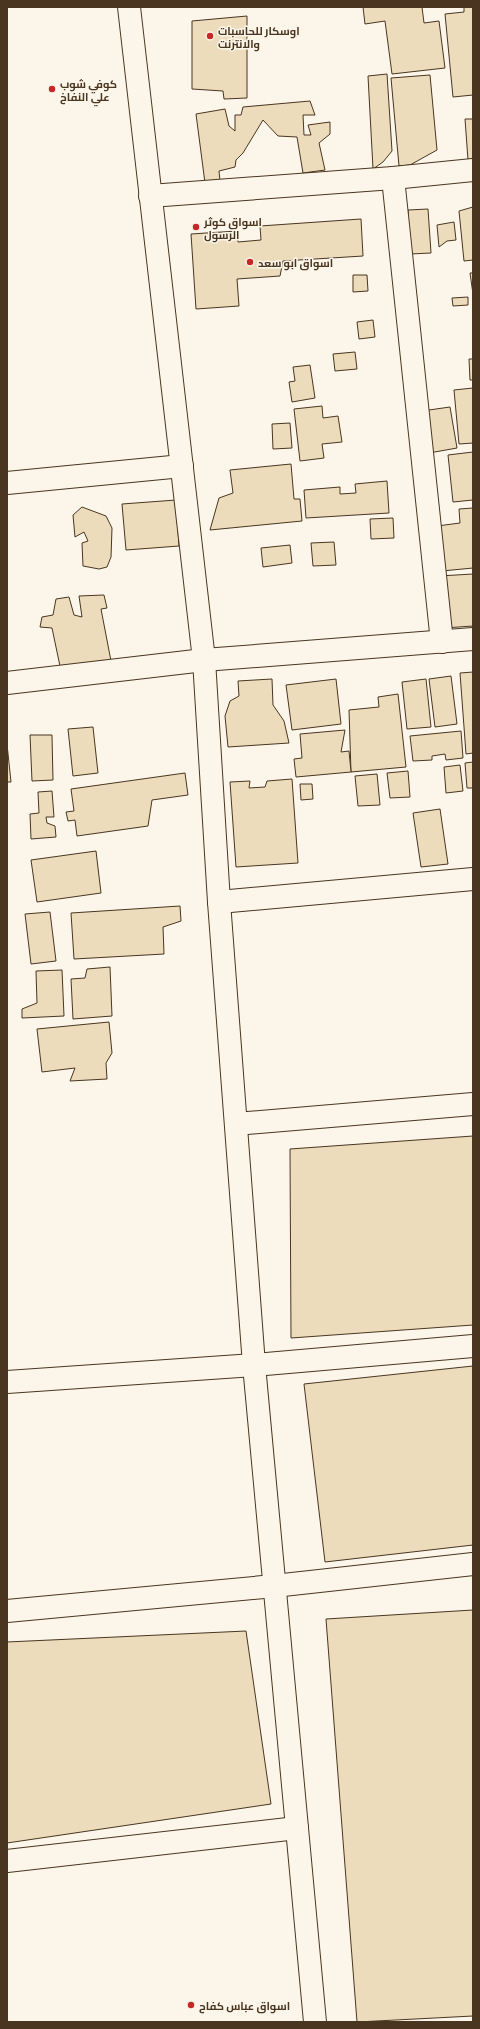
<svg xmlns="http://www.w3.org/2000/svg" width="480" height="2029" viewBox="0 0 480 2029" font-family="Manrope,Cairo,sans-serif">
  <rect width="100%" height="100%" fill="#fbf6e9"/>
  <g fill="#ecdcbc" stroke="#4a3520">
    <path d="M363,7h59l2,16 15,-2 6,47 -53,6 -7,-53 -20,3z"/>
    <path d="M464,7h9v88l-20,2 -8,-83 19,-2z"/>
    <path d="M247,16v82l-23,1 -1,-8 -31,-2v-68z"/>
    <path d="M387,74l5,77 -9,11 -10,7 -5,-93z"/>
    <path d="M430,75l7,75 -27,15 -11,1 -8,-88z"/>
    <path d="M310,101l5,14h-12l1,20h7l-3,-10 22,-3v12l-11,9 6,27 -22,3 -6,-36 -19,-1 -15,-16 -20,33 -7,7 -1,7 -16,4 1,10 -15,2 -9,-69 29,-5 4,17 6,5v-16h6l2,-8z"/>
    <path d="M465,119h8v41h-5z"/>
    <path d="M473,207v53l-9,1 -5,-50z"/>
    <path d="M428,209l3,44 -21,1 -2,-44z"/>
    <path d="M361,219l2,37 -80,5 -3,15 -43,3 2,27 -43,3 -5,-75 46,-3 1,11 23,-2 -1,-14z"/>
    <path d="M454,222l2,18 -9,1 -8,6 -2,-22z"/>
    <path d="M470,273h3v21z"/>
    <path d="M353,275h14l1,16 -15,1z"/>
    <path d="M468,297v8l-15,1 -1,-8z"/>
    <path d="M373,320l2,17 -16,2 -2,-17z"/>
    <path d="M355,352l2,17 -22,2 -2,-17z"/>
    <path d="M469,359h4v21h-3z"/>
    <path d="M310,365l5,33 -23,4 -3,-20 6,-1 -2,-14z"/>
    <path d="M473,388v55l-14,1 -5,-54z"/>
    <path d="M322,406l1,12 15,-2 4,26 -20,2 2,14 -24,3 -6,-52z"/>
    <path d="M450,407l7,41 -28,5 -7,-42z"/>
    <path d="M290,423l2,25 -19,1 -1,-25z"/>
    <path d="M473,452v48l-20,2 -5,-47z"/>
    <path d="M291,464l3,35h6l2,22 -92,9 9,-32 14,-5 -3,-23z"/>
    <path d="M387,481l2,32 -83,5 -2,-28 36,-3v7l16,-1 -1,-9z"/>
    <path d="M176,500l3,46 -53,4 -4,-46z"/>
    <path d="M82,507l24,9 6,12 -1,29 -4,10 -8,2 -16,-3 -1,-23 6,-2 -4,-9 -9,5 -2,-22z"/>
    <path d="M473,508v60l-31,3 -5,-45 23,-3 -1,-14z"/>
    <path d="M393,518l1,20 -23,1 -1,-20z"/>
    <path d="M334,542l2,23 -23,1 -2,-23z"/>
    <path d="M290,545l2,18 -29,4 -2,-19z"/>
    <path d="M473,574v52l-29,2 -5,-52z"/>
    <path d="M104,595l3,13 -6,1 10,52 -50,10 -9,-43 -12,-1 2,-10 11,-2 3,-16 13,-2 5,18 8,2 -3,-21z"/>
    <path d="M473,672v81l-7,1 -6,-81z"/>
    <path d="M451,676l6,48 -22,3 -6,-48z"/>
    <path d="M272,679l1,26 11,16 5,22 -61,4 -3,-31 5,-15 9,-5 -1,-15z"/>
    <path d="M336,679l5,45 -49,6 -6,-45z"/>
    <path d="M426,679l5,48 -24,2 -5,-47z"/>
    <path d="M398,694l8,73 -55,5 -2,-62 30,-3 -1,-10z"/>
    <path d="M93,727l5,46 -25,3 -5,-47z"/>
    <path d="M345,730l-4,22 8,-1 2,21 -55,5 -2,-18 8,-1 -2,-24z"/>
    <path d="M461,731l2,27 -17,2 -1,-6 -13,2v4l-19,1 -3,-25z"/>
    <path d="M30,735h22l1,45 -21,1z"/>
    <path d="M7,744l4,38h-4z"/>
    <path d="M473,762v26h-6l-2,-25z"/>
    <path d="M460,765l3,26 -17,2 -2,-26z"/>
    <path d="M408,771l2,26 -20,1 -3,-25z"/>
    <path d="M185,773l3,22 -36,5 -4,26 -71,10 -2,-16 -7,1 -2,-9 8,-1 -3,-22z"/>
    <path d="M377,774l3,31 -22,1 -3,-30z"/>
    <path d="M292,779l6,84 -62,4 -6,-85 20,-1 -1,7 16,-1 2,-6z"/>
    <path d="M300,784h12l1,15 -12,1z"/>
    <path d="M52,791l2,26h-8l1,6 8,3 1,11 -25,2 -1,-25 9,-1 -1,-21z"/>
    <path d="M440,809l8,55 -27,3 -8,-54z"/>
    <path d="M96,851l5,42 -64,9 -6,-42z"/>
    <path d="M180,906l1,15 -18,6 1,27 -90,5 -3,-46z"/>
    <path d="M50,912l6,49 -25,3 -6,-50z"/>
    <path d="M110,967l2,49 -39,3 -2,-40 14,-1 2,-9z"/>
    <path d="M62,970l2,46 -42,2v-9l15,-6 -1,-32z"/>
    <path d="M109,1022l3,31 -6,10 1,16 -37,2 5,-13 -33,4 -5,-43z"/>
    <path d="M473,1136v189l-182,13 -1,-189z"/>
    <path d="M473,1366v179l-148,17 -21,-178z"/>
    <path d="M473,1610v406l-116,6 -31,-403z"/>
    <path d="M246,1631l25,173 -264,39v-201z"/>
  </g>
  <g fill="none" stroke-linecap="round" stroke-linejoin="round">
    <g stroke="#4a3520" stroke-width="24">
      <g id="street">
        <path d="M129,7l75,653 15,242 35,463 61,657"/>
        <path d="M393,178l49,464"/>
        <path d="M150,196l243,-18 80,-8"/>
        <path d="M7,483l175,-17"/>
        <path d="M7,683l197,-23 269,-21"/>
        <path d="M219,902l254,-23"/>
        <path d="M236,1124l237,-20"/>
        <path d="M7,1382l247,-17 219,-19"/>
        <path d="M7,1611l267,-25 199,-22"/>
        <path d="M7,1861l290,-33"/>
      </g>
    </g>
    <use href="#street" stroke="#fbf6e9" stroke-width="22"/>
  </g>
  <g fill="#c62828" stroke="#fbf6e9" stroke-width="1.5">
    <circle cx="210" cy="36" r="4"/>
    <circle cx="52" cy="89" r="4"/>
    <circle cx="196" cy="227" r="4"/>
    <circle cx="250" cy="262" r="4"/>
    <circle cx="191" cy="2005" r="4"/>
  </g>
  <g text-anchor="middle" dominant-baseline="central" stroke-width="3" stroke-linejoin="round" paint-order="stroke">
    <g font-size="11" font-weight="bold" fill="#4a3520" stroke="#fbf6e9" text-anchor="start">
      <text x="218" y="30">اوسكار للحاسبات<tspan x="218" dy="13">والانترنت</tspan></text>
      <text x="60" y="83">كوفي شوب<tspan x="60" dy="13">علي النفاخ</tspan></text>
      <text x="204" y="221">اسواق كوثر<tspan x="204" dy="13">الرسول</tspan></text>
      <text x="258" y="262">اسواق ابو سعد</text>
      <text x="199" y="2005">اسواق عباس كفاح</text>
    </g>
  </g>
  <rect width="480" height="2029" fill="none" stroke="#4a3520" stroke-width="16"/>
</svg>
